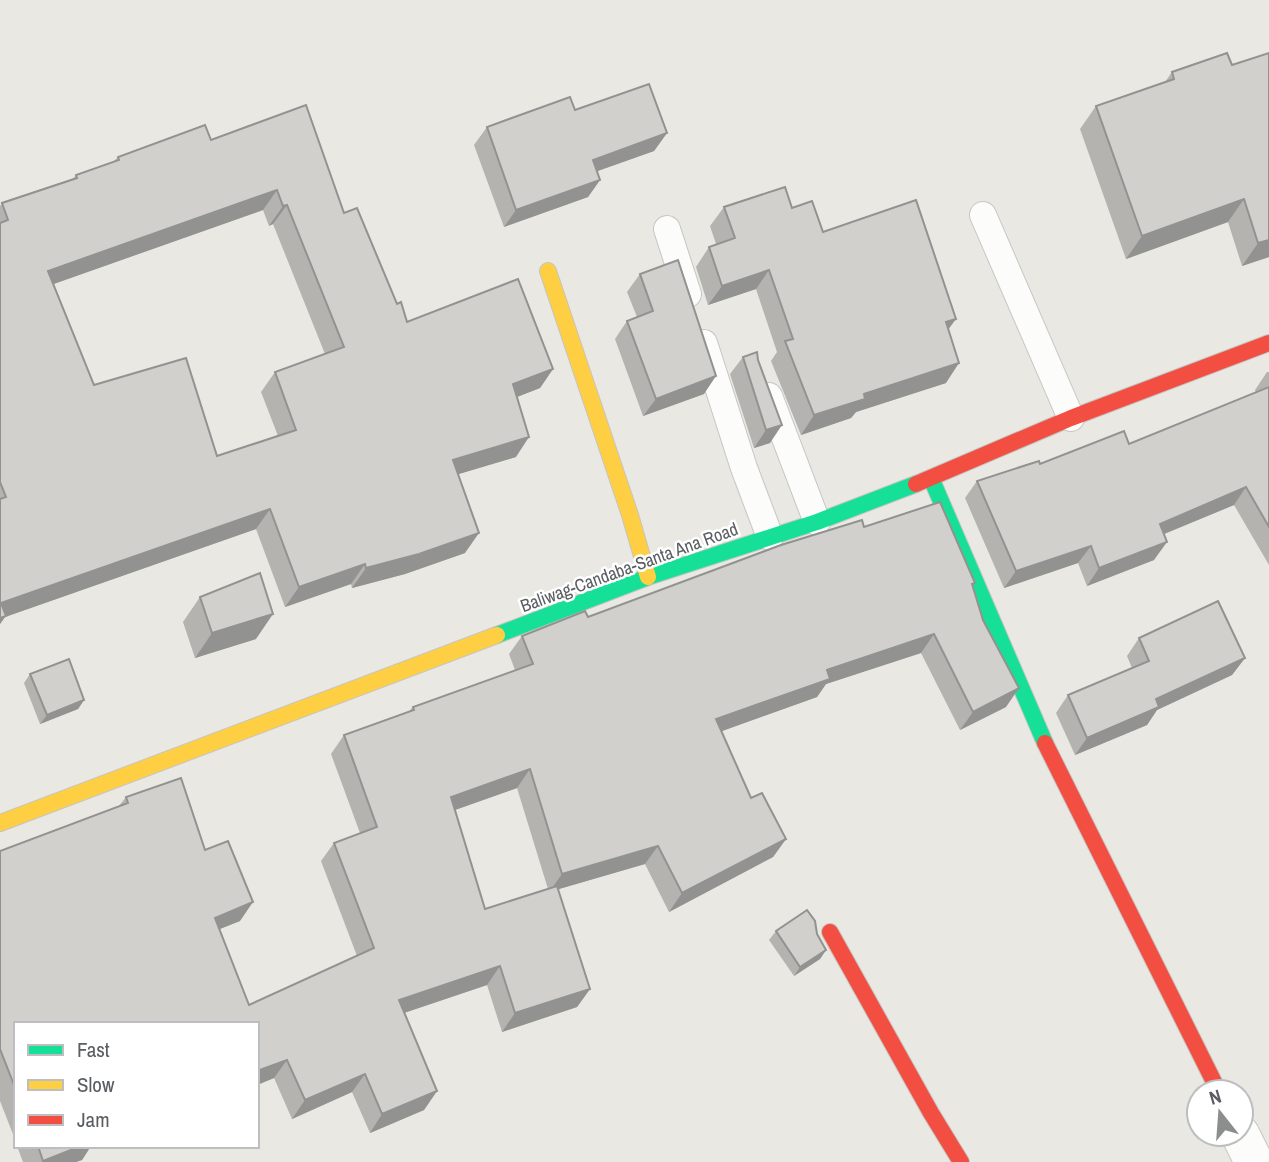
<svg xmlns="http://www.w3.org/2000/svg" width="1269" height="1162" viewBox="0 0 1269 1162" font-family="'Archivo Narrow',sans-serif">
  <rect width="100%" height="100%" fill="#e9e8e3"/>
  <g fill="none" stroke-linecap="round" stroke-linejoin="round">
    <g stroke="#c6c6c6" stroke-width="28">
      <g id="lane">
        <path d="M983,215l88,203"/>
        <path d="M667,229l21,65"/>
        <path d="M704,343l40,125 26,69"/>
        <path d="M769,396l48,126"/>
      </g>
    </g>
    <g stroke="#c6c6c6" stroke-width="40">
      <path id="street" d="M1240,1134l14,28"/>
    </g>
    <g stroke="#c5c5c3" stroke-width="18">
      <g id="fast">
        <path d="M931,478l114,265"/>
        <path d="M497,635l151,-58 169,-55 99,-38"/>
      </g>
    </g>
    <g stroke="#c5c5c3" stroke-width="18">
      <g id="slow">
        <path d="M548,271l82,244 18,62"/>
        <path d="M0,823l497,-188"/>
      </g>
    </g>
    <g stroke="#c5c5c3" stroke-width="18">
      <g id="jam">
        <path d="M916,484l155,-66 198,-75"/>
        <path d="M1045,743l174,349"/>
        <path d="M830,932l101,181 30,49"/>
      </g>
    </g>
    <use href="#lane" stroke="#fcfcfb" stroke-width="26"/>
    <use href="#street" stroke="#fcfcfb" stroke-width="38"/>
    <use href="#fast" stroke="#16e098" stroke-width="16"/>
    <use href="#slow" stroke="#ffcf43" stroke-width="16"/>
    <use href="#jam" stroke="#f24e42" stroke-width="16"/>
  </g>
  <g fill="#b4b3b0" fill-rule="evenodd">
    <path d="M1269,53v204l-27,9 -14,-44 -102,37 -46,-130 16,-23 69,-24 7,-10 60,-7z"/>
    <path d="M575,110l92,23 -13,18 -57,20 3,9 -12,17 -84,30 -30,-82 13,-18z"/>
    <path d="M211,140l133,73 63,109 146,47 -13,19 -23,9 -1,60 -58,17 7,79 -60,21 -53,14 -1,-4 -66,23 -29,-78 -251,88 -5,7v-418l2,-3 71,-24 3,-4 38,-14 4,-4zM263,210l6,16 4,-2 52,130 -50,18 -14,20 17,44 -61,20 -123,-71 -41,-101z"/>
    <path d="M724,207l68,1 156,121 -2,54 -90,29 -5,6 -50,17 -30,-74 6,-9 -21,-63 -48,16 -12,-38 13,-20 7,-3 -6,-18z"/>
    <path d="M640,274l64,120 -61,22 -28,-77 12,-18 10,-4 -10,-25z"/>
    <path d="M743,357l27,86 -16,5 -24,-74z"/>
    <path d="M1267,372h2v193l-35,-60 -70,29 -10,26 -67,26 -9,-23 -74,25 -39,-90 12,-17 63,-17 89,-20 127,-51 -1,-3z"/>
    <path d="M864,527l109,59 33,121 -46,23 -39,-77 -95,31 -9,13 -96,34 30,67 35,41 -13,18 -104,55 -24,-48 -87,25 32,100 -13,18 -75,25 -15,-47 -83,28 33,78 -13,19 -54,23 -18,-41 -60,27 -18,-41 -17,7v-61h-241v118l-16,-41v-250l119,-45 7,-9 79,53 35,71 -20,8 29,76 108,-49 -36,-95 13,-18 26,-10 -29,-79 13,-19 65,-24 4,-4 102,-37 -6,-16 13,-18 66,-19zM517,788l31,101 -63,20 -30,-99z"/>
    <path d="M200,597l56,42 -61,19 -12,-36z"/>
    <path d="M1139,638l106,20 -13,17 -75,35 -10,15 -72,30 -19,-42 12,-18 64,-27 -5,-12z"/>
    <path d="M30,674l54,26 -6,9 -38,15 -16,-41z"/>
    <path d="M776,931l41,3 9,16 -6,9 -26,17 -25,-36z"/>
    <path d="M17,1146h74l-9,14 -6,2h-53z"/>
  </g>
  <g fill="#929290">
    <path d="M667,133l-13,18 -73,26 12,-17z"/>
    <path d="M600,180l-12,17 -84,30 12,-17z"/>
    <path d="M277,190l-14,20 -229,81 14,-20z"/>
    <path d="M1244,199l-16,23 -102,37 16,-23z"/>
    <path d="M287,205l-14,19 -4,2 14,-20z"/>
    <path d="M1269,240v17l-27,9 16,-23z"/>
    <path d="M769,270l-13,19 -48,16 14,-19z"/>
    <path d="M956,319l-14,19 4,-16z"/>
    <path d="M959,363l-13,20 -90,29 -5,6 -50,17 13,-20 50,-21z"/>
    <path d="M553,369l-13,19 -41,16 14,-20z"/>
    <path d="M716,376l-12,18 -61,22 13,-17z"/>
    <path d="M782,425l-12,18 -16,5 12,-18z"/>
    <path d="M529,437l-13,20 -77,23 14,-20z"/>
    <path d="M1246,487l-12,18 -87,36 13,-17z"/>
    <path d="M270,509l-14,20 -251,88 -5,7v-19l1,-2z"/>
    <path d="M479,533l-14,20 -60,21 -53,14 14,-20z"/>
    <path d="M1167,542l-13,18 -67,26 12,-18z"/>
    <path d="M1091,546l-13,17 -74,25 12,-17z"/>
    <path d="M365,564l-14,20 -66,23 14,-20z"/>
    <path d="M273,614l-17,25 -61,19 17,-25z"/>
    <path d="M934,634l-13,19 -95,31 -9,13 -114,41 13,-19 111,-49z"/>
    <path d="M1245,658l-13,17 -75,35 -10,15 -72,30 12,-17 69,-39z"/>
    <path d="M1019,688l-13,19 -46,23 13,-18z"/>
    <path d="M84,700l-6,9 -38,15 7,-9z"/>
    <path d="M530,769l-13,19 -79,28 13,-19z"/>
    <path d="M786,839l-13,18 -104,55 13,-19z"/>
    <path d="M658,846l-13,18 -96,28 13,-18z"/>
    <path d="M253,902l-13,19 -38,15 13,-18z"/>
    <path d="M826,950l-6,9 -26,17 6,-9z"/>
    <path d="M500,966l-13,19 -101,34 13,-19z"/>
    <path d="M590,989l-13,18 -75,25 13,-19z"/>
    <path d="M287,1060l-13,18 -17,7v-14z"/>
    <path d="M365,1074l-13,18 -60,27 13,-19z"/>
    <path d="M437,1091l-13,19 -54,23 12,-19z"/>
    <path d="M81,1146h10l-9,14 -6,2h-34z"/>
  </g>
  <g fill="#d1d0cd" stroke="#929290" stroke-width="2" fill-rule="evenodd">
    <path d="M1227,53l5,12 37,-12v187l-11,3 -14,-44 -102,37 -46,-130 78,-27 -2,-7z"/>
    <path d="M649,84l18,49 -74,27 7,20 -84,30 -29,-83 83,-30 5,13z"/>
    <path d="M306,105l38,108 13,-5 40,96 4,-2 6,20 111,-43 35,90 -40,15 16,53 -76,23 26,73 -60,21 -53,14 -1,-4 -66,23 -29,-78 -269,94 5,13 -6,2v-119l6,-2 -6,-15v-259l8,-3 -6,-17 75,-25 -1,-3 43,-15 -1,-3 87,-32 6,15zM277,190l6,16 4,-1 57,142 -69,25 21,58 -79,26 -31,-98 -92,27 -46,-114z"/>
    <path d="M785,187l7,21 20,-7 11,31 93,-32 40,119 -10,3 13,41 -95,31 1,5 -51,16 -29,-74 8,-2 -24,-69 -47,16 -13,-39 26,-9 -11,-31z"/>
    <path d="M678,260l38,116 -60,23 -29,-78 26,-10 -13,-37z"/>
    <path d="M757,352l1,8 24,65 -16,5 -23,-73z"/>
    <path d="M1269,387v140l-23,-40 -86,37 7,18 -68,26 -8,-22 -75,25 -39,-90 62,-20 1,3 84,-33 5,13z"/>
    <path d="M940,502l35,81 -3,1 11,36 36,68 -46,24 -39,-78 -107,36 3,9 -114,40 35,79 11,-5 24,46 -104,54 -24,-47 -96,28 -32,-105 -79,28 34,112 72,-23 33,103 -75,24 -15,-47 -101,34 38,91 -55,23 -17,-40 -60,26 -18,-40 -30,11v-47h-241v66l-16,-41v-198l128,-48 -2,-6 55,-19 24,72 23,-9 25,61 -38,16 34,87 125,-57 -40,-105 43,-16 -33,-92 70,-25 -1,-3 120,-43 -11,-28 63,-25 3,6 193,-72 81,-25 2,7z"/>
    <path d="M260,573l13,41 -61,19 -12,-36z"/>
    <path d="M1218,601l27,57 -89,41 3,8 -72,31 -19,-43 81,-34 -10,-23z"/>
    <path d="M69,659l15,41 -37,15 -17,-41z"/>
    <path d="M807,910l8,11 2,13 9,16 -26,17 -24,-36z"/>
    <path d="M38,1146h43l-38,15z"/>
  </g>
  <g text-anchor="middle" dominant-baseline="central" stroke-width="5" stroke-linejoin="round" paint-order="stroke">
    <g font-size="18" fill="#5a5d61" stroke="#fff">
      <text transform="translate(629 567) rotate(-20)">Baliwag-Candaba-Santa Ana Road</text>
    </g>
  </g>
  <rect x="14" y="1022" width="245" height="126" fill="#ffffff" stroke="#bdbec0" stroke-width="2"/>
  <rect x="28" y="1045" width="35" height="10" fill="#16e098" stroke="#bdbec0" stroke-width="2"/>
  <text x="77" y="1057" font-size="21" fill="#5a5d61">Fast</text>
  <rect x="28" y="1080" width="35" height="10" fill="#ffcf43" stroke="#bdbec0" stroke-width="2"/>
  <text x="77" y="1092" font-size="21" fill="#5a5d61">Slow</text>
  <rect x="28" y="1115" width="35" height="10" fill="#f24e42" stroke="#bdbec0" stroke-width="2"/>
  <text x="77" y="1127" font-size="21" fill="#5a5d61">Jam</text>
  <g transform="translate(1220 1113) rotate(343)"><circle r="33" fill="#ffffff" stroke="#bdbec0" stroke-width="2"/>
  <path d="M0-5L12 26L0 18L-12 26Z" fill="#8c8e8e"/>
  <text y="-10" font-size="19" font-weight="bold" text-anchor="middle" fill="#5a5d61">N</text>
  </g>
</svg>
